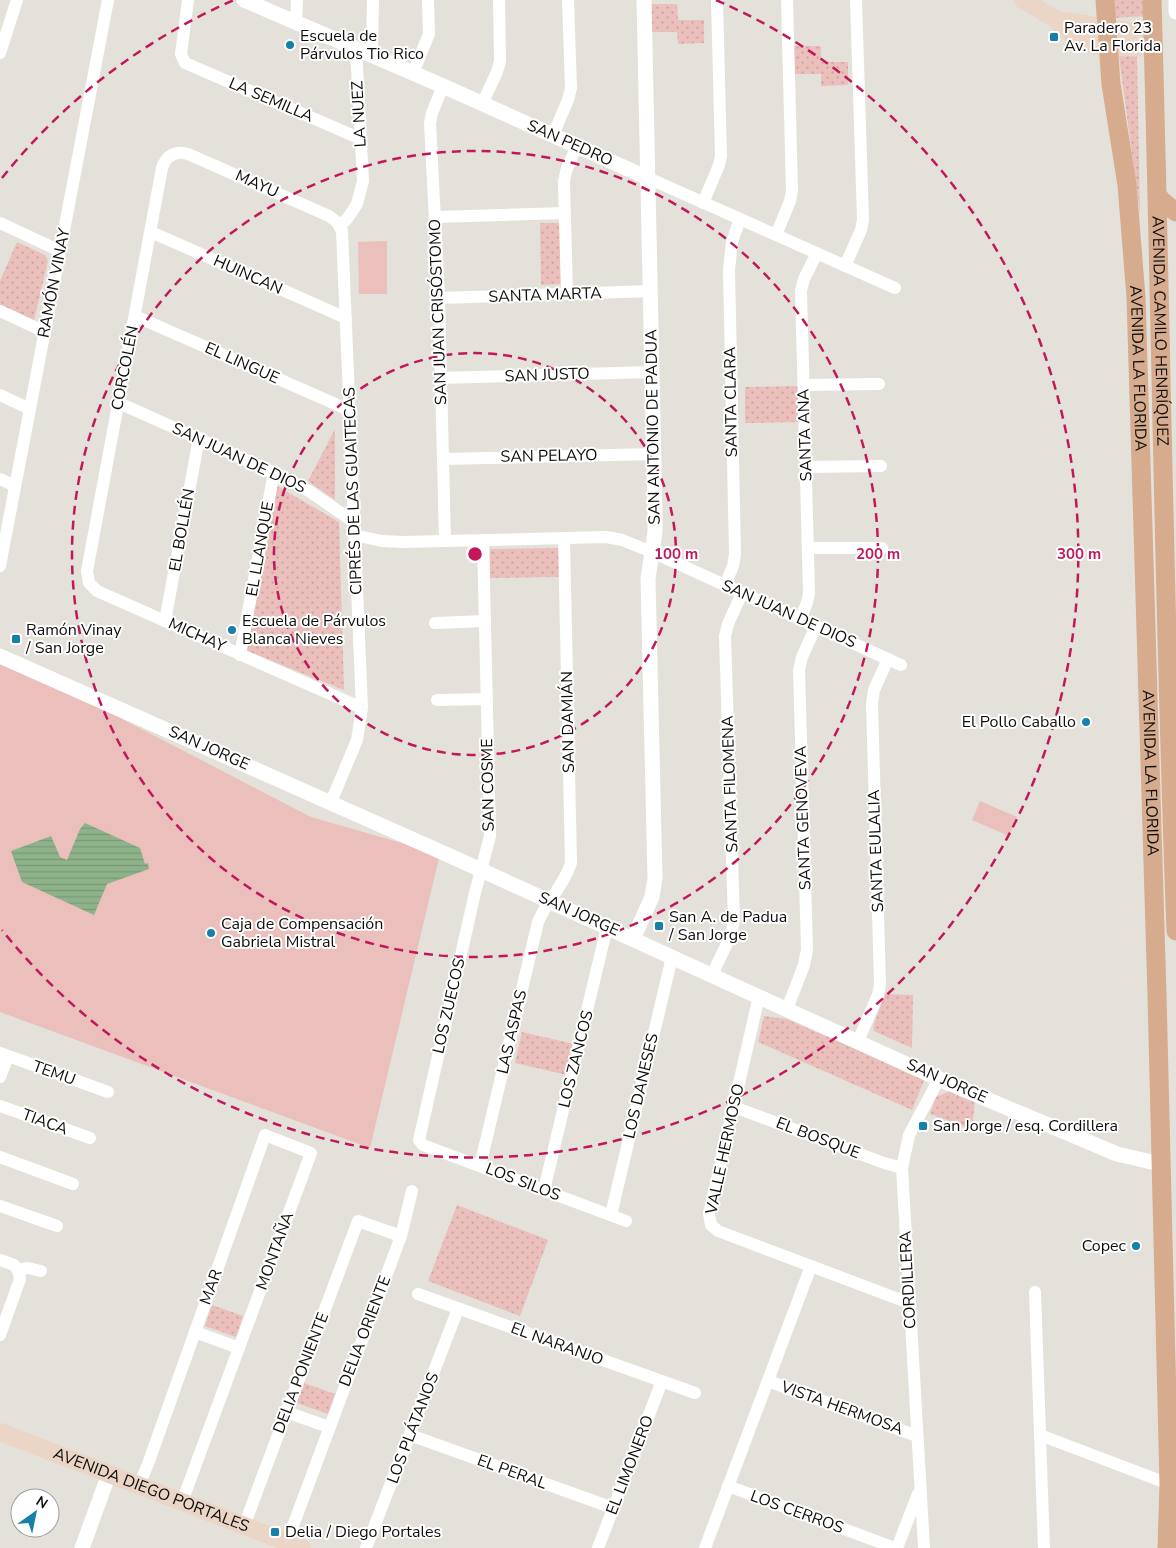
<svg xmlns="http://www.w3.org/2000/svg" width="1176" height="1548" viewBox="0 0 1176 1548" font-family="'Nunito Sans',sans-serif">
  <defs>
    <pattern id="grass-dots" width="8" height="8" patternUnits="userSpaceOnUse" patternTransform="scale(1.25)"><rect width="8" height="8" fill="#eabfbc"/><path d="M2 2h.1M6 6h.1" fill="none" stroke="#c8a3a0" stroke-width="1.8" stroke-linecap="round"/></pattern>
    <pattern id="water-rules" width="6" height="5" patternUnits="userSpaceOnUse" patternTransform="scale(1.25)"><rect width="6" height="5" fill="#8eb28a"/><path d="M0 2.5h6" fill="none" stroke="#799876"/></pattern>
  </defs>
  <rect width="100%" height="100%" fill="#e4e1da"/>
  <g fill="url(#grass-dots)">
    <path d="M1114,0h32v16l-32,2z"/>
    <path d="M649,4h28l1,16h26v23l-26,1 -1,-12h-27z"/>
    <path d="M793,46h28v16h27v23l-27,1v-12h-28z"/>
    <path d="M1119,56h18l3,159z"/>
    <path d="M540,223h20l1,61 -20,1z"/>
    <path d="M17,242l28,13 3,6 -14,59 -34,-15v-24z"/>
    <path d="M798,386v36l-53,1v-36z"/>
    <path d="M335,429v71l-27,-19z"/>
    <path d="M277,486l62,36 5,168 -97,-39z"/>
    <path d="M559,548v29l-69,1v-29z"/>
    <path d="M885,994l28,1 -1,53 -38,-17 -1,-4z"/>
    <path d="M764,1016l22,3 139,59 -13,32 -154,-68z"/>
    <path d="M522,1032l52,12 -7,31 -52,-12z"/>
    <path d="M950,1091l25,10 -3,28 -42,-15 6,-17z"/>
    <path d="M457,1205l91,35 -28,76 -92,-35z"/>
    <path d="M212,1305l31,11 -7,21 -31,-11z"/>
    <path d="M304,1383l31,11 -7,20 -31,-11z"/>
  </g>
  <g fill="#eabfbc">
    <path d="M387,241v53h-28l-1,-52z"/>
    <path d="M0,664l97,42 214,111 129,37 -70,294 -370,-136z"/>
    <path d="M980,801l37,16 -8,19 -37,-16z"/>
  </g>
  <path fill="url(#water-rules)" d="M85,823l55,25 5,16 3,-1 1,6 -42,15 -13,31 -72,-33 -11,-31 40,-15 9,21 7,3 13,-31z"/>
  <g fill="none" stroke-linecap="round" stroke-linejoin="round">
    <g stroke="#fff" stroke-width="12">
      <path d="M188,0l-7,54 4,9 176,76"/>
      <path d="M296,23l1,-23"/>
      <path d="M0,53l17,-53"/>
      <path d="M372,56l1,-56"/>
      <path d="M413,73l16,-39 -1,-34"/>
      <path d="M443,86l-11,27 -2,10 9,175 6,243"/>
      <path d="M482,104l15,-32 3,-11 -1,-61"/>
      <path d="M553,135l15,-35 3,-12 -3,-88"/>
      <path d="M648,178l247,110"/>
      <path d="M703,203l16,-38 2,-9 -4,-156"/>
      <path d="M435,217l130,-4"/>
      <path d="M0,223l60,28"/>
      <path d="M340,226l7,-7 10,-15 6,-23 -7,-133"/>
      <path d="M151,232l195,86"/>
      <path d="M776,235l14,-34 2,-10 -5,-191"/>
      <path d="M845,266l16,-36 2,-10 -7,-220"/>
      <path d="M567,294l-3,-113 3,-13 10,-22"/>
      <path d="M439,298l212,-7"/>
      <path d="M0,311l45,21"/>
      <path d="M135,316l214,94"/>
      <path d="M441,378l211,-6"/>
      <path d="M803,385l76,-1"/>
      <path d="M0,395l30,14"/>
      <path d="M119,403l167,75 23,13 45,31"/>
      <path d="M443,459l211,-5"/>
      <path d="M806,467l75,-1"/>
      <path d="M0,479l15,7"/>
      <path d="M354,535l28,6 21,1 204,-5 15,3 30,12 249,113"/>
      <path d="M483,540l7,296 -15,57 -56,247 4,5 203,76"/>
      <path d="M808,548h74"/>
      <path d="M0,566l108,-566"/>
      <path d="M725,585l8,-19 2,-12 -6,-284 3,-28 8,-23"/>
      <path d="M800,619l7,-16 2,-10 -8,-302 3,-12 13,-26"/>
      <path d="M165,621l34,-183"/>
      <path d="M435,623l50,-2"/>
      <path d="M240,655l34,-183"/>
      <path d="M437,700l50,-1"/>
      <path d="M331,802l26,-62 5,-32 -20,-477 -5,-9 -8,-6 -141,-62c-13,-4 -22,2 -26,14l-75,403 2,12 8,8 265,117"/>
      <path d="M712,975l19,-40 3,-15 -9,-284 3,-12 14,-31"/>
      <path d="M759,996l-50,218 2,11 7,6 191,72"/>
      <path d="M787,1009l17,-44 3,-15 -8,-280 3,-13 14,-31"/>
      <path d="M858,1041l20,-46 2,-11 -8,-280 2,-14 14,-31"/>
      <path d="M0,1053l108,39"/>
      <path d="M0,1077l8,-21"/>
      <path d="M0,1106l90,32"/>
      <path d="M734,1107l150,56 18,5"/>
      <path d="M0,1157l73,27"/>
      <path d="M480,1166l58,-244c9,-22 26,-36 33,-59l-7,-325"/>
      <path d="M544,1190l63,-263"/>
      <path d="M0,1206l57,20"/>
      <path d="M611,1215l61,-258"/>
      <path d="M0,1260l14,5 4,5"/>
      <path d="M18,1270l10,-2 13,3"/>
      <path d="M1035,1292l9,256"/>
      <path d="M418,1294l277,99"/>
      <path d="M195,1332l44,16"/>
      <path d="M0,1335l20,-56 -2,-9"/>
      <path d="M768,1381l149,55"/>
      <path d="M286,1412l43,15"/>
      <path d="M410,1435l203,73"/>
      <path d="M1040,1435l129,49"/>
      <path d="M139,1485l9,-21 117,-329 46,18 -129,349"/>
      <path d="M728,1486l167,62"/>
      <path d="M244,1526l114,-305 43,15"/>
      <path d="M287,1542l114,-306 11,-45"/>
      <path d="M366,1548l92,-239"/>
      <path d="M598,1548l64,-167"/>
      <path d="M705,1548l106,-282"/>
      <path d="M897,1548l21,-54"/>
      <path d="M924,1548l-22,-380 7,-33 30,-56"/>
    </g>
    <g stroke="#fff" stroke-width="15">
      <path d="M244,0l199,86 205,92"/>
      <path d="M1176,0v12"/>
      <path d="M0,656l448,199 491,224 178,75 43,10"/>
      <path d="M633,939l19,-42 3,-19 -7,-299 7,-47v-18l-11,-514"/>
      <path d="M82,1548l27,-74"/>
    </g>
    <g stroke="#ead5c7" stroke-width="18">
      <path d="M1023,0l34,20 97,15"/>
      <path d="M1057,20c27,34 57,26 97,28"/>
      <path id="s1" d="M0,1432l302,116"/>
    </g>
    <g stroke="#d6ab8e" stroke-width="19">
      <path id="s2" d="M1105,0l6,84 16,101 9,112 21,698 12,489 -2,64"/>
      <path id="s3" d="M1152,0c9,310 12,621 24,931"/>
      <path d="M1158,196l4,5 14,11"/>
    </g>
  </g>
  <g fill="none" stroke="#c2185b" stroke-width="2.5" stroke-dasharray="9 6">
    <circle cx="475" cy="554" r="201"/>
    <circle cx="475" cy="554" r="403"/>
    <path d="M2 178A604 604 0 0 1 234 0M716 0A604 604 0 1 1 2 930"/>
  </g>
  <g fill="#1780a9" stroke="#fff" stroke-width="2">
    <rect x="1049" y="32" width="10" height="10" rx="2.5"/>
    <circle cx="290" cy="45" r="5"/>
    <circle cx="232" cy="630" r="5"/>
    <rect x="11" y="634" width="10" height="10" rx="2.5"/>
    <circle cx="1086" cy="722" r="5"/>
    <rect x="654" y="921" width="10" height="10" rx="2.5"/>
    <circle cx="211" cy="933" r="5"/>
    <rect x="918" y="1121" width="10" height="10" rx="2.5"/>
    <circle cx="1136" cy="1246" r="5"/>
    <rect x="270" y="1527" width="10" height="10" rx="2.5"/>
  </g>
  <g text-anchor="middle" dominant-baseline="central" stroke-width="4" stroke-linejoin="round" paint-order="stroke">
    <g font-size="16" fill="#0e0d0b" stroke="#fff" text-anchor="start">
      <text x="1064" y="28">Paradero 23<tspan x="1064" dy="18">Av. La Florida</tspan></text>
      <text x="300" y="36">Escuela de<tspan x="300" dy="18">Párvulos Tio Rico</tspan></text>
      <text x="242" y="621">Escuela de Párvulos<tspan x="242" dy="18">Blanca Nieves</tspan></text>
      <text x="26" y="630">Ramón Vinay<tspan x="26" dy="18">/ San Jorge</tspan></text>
      <text x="1076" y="722" text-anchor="end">El Pollo Caballo</text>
      <text x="669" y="917">San A. de Padua<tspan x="669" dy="18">/ San Jorge</tspan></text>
      <text x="221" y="924">Caja de Compensación<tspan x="221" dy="18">Gabriela Mistral</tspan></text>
      <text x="933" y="1126">San Jorge / esq. Cordillera</text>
      <text x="1126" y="1246" text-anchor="end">Copec</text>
      <text x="285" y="1532">Delia / Diego Portales</text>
    </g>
    <g font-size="16" fill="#0e0d0b" stroke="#fff">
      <text transform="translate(271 100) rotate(23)">LA SEMILLA</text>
      <text transform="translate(359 114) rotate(-93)">LA NUEZ</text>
      <text transform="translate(570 143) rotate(24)">SAN PEDRO</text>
      <text transform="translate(257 184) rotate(24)">MAYU</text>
      <text transform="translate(248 275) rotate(24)">HUINCAN</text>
      <text transform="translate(54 283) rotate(-79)">RAMÓN VINAY</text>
      <text transform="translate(545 295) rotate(-2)">SANTA MARTA</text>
      <text transform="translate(438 312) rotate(-92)">SAN JUAN CRISÓSTOMO</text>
      <text stroke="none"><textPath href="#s3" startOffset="331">AVENIDA CAMILO HENRÍQUEZ</textPath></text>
      <text transform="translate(242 363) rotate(24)">EL LINGUE</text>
      <text transform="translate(125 368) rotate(-79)">CORCOLÉN</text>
      <text stroke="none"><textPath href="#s2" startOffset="370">AVENIDA LA FLORIDA</textPath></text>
      <text transform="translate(547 375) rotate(-2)">SAN JUSTO</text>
      <text transform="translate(731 402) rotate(-91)">SANTA CLARA</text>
      <text transform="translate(653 427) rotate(-91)">SAN ANTONIO DE PADUA</text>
      <text transform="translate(805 435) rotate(-92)">SANTA ANA</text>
      <text transform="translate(549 456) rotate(-1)">SAN PELAYO</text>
      <text transform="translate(239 458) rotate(25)">SAN JUAN DE DIOS</text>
      <text transform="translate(353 491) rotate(-92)">CIPRÉS DE LAS GUAITECAS</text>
      <text transform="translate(182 530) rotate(-80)">EL BOLLÉN</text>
      <text transform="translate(260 549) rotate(-80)">EL LLANQUE</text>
      <text transform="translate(789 614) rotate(24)">SAN JUAN DE DIOS</text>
      <text transform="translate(197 635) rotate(24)">MICHAY</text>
      <text transform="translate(568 722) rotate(-91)">SAN DAMIÁN</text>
      <text transform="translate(209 748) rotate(24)">SAN JORGE</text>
      <text stroke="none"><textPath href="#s2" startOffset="775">AVENIDA LA FLORIDA</textPath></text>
      <text transform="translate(730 784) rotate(-92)">SANTA FILOMENA</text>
      <text transform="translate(488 785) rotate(-91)">SAN COSME</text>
      <text transform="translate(803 818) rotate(-92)">SANTA GENOVEVA</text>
      <text transform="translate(876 851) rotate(-92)">SANTA EULALIA</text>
      <text transform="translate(579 914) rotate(24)">SAN JORGE</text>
      <text transform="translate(449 1006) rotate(-77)">LOS ZUECOS</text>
      <text transform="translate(512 1032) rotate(-77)">LAS ASPAS</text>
      <text transform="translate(576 1059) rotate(-76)">LOS ZANCOS</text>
      <text transform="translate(54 1073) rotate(20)">TEMU</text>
      <text transform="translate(947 1081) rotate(24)">SAN JORGE</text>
      <text transform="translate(641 1086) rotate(-77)">LOS DANESES</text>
      <text transform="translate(45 1122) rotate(20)">TIACA</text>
      <text transform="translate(818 1138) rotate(21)">EL BOSQUE</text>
      <text transform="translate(725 1149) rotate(-78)">VALLE HERMOSO</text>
      <text transform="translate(523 1182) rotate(21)">LOS SILOS</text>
      <text transform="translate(275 1251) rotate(-70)">MONTAÑA</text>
      <text transform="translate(908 1280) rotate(-93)">CORDILLERA</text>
      <text transform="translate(211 1287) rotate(-70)">MAR</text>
      <text transform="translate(365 1331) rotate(-69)">DELIA ORIENTE</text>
      <text transform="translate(557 1344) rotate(20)">EL NARANJO</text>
      <text transform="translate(301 1373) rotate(-69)">DELIA PONIENTE</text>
      <text transform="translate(842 1408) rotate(20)">VISTA HERMOSA</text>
      <text transform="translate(413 1428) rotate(-69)">LOS PLÁTANOS</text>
      <text transform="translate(630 1465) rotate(-69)">EL LIMONERO</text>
      <text transform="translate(512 1472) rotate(20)">EL PERAL</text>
      <text stroke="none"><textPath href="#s1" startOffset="162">AVENIDA DIEGO PORTALES</textPath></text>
      <text transform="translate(797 1512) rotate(20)">LOS CERROS</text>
    </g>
  </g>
  <circle cx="475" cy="554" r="8" fill="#c2185b" stroke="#fff" stroke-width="2.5"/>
  <g font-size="15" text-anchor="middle" font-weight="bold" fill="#c2185b" stroke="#fff" stroke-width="4" stroke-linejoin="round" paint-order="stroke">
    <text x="676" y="559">100 m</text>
    <text x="878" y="559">200 m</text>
    <text x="1079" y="559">300 m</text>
  </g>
  <g transform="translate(35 1513) rotate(33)"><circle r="24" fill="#ffffff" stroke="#9f9e9d"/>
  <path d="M0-4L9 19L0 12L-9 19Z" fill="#1780a9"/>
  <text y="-8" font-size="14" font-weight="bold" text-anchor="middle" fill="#0e0d0b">N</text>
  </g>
</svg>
